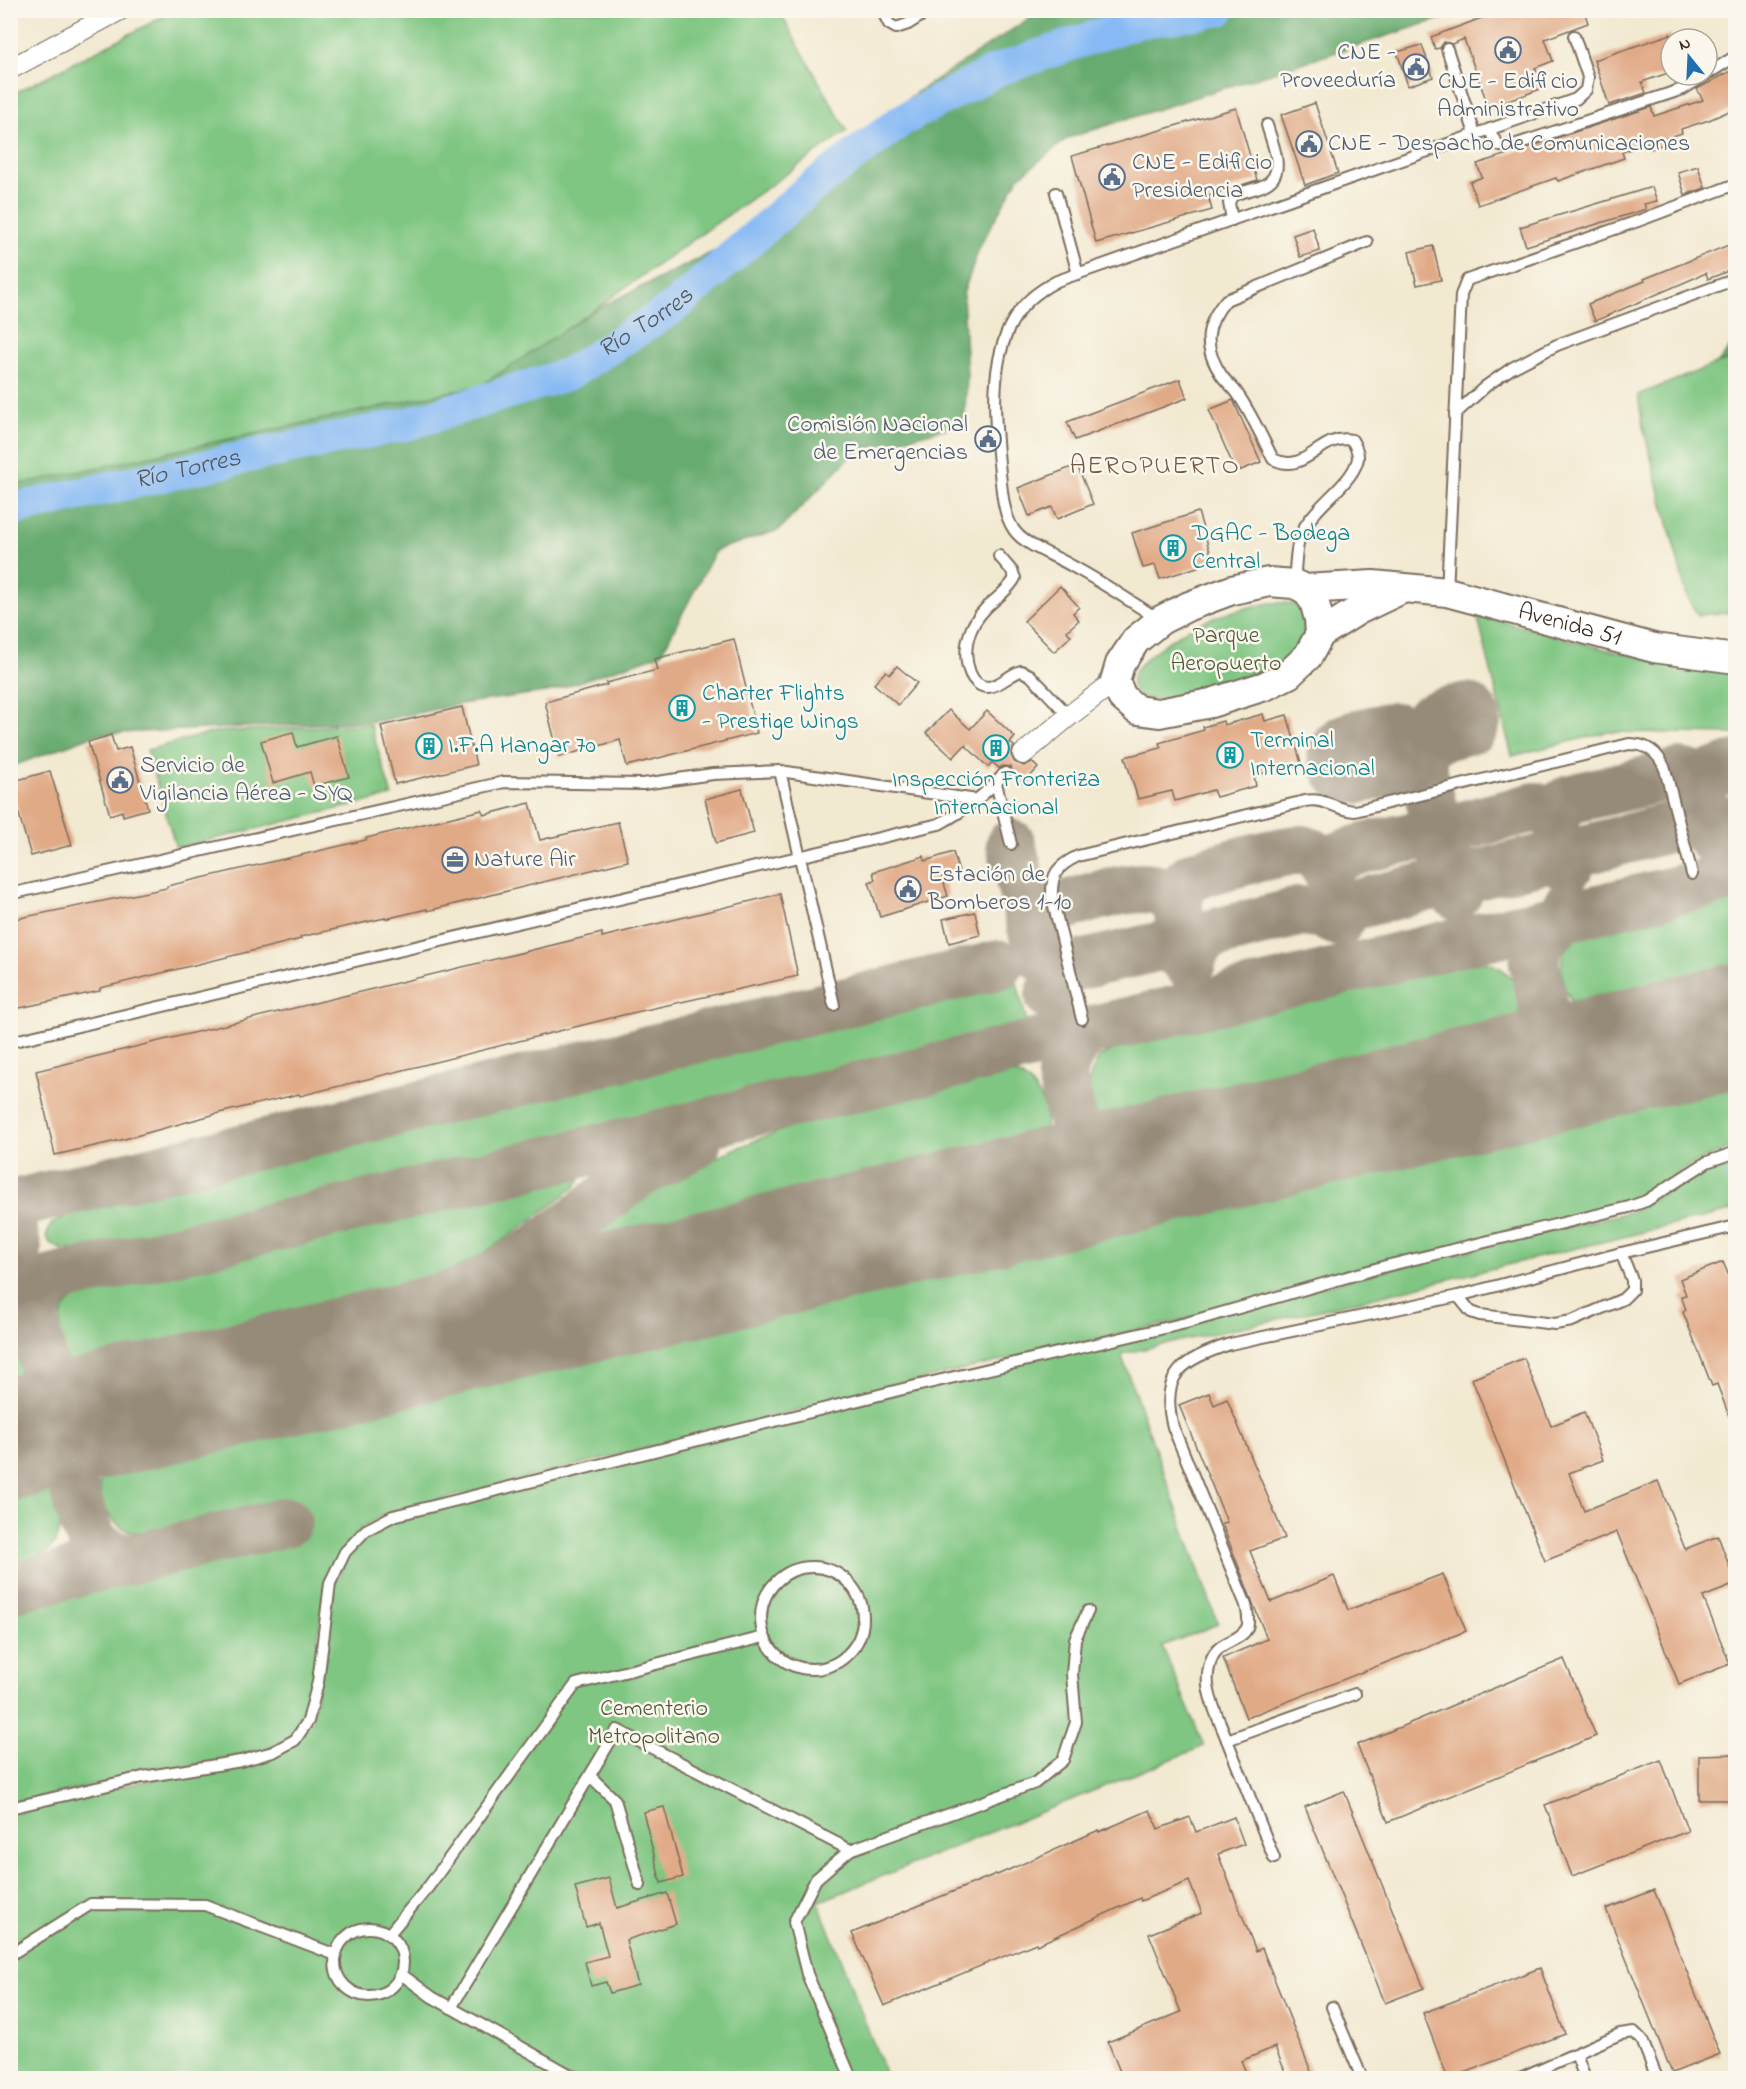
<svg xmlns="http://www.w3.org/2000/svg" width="1746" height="2089" viewBox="0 0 1746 2089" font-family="'Indie Flower',sans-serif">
  <rect width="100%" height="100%" fill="#fbf7ec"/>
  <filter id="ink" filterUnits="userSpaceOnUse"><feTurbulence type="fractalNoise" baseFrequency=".0167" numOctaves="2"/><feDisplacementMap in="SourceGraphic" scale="12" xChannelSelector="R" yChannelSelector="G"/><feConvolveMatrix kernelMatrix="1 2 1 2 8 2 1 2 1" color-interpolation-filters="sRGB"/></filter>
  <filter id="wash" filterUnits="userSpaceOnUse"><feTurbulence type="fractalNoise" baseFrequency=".008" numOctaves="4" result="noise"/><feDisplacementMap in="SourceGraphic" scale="24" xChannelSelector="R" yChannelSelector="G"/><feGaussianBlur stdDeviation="1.35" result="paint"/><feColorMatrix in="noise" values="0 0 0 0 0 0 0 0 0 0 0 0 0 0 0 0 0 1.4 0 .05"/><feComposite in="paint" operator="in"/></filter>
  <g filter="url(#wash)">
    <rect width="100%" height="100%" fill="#f2e9d1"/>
    <g fill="#7fc682" stroke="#5d7850" stroke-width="1.5">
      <path d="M174,11h605l68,120 -293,207 -72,47 -471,101v-391z"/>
      <path d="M1735,359v253l-37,3 -10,-15 -45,-173 -5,-32 80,-32z"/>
      <path d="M1270,603c8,0 19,-2 27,3 24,13 -1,46 -15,55 -20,13 -45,22 -68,27 -13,3 -57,14 -67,11 -6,-2 -11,-5 -14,-11 -10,-20 40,-50 55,-59 25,-13 54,-21 82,-26z"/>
      <path d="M1477,615c85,21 170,51 258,56v63l-127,-2 -96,24z"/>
      <path d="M370,724l22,72 -216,52 -29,-98 67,-18z"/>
      <path d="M1735,893v90l-126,30 -24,-3 -11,-5 -9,-16 -4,-20 2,-17 13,-13 19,-5 -2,-7z"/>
      <path d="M1476,960c25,4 42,16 43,42 0,5 1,10 -1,14 -5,12 -17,19 -27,27l-359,85 -23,-4 -14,-12 -6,-21 2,-17 8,-17 19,-9z"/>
      <path d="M1015,975l13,51 -938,222c-17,2 -35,6 -44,-11l5,-13 22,-11 -1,-8z"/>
      <path d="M1735,1066v81c-18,6 -35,12 -51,22 -19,12 -35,25 -56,33l-444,117 -282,65 -511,128 -28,14 -38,55 -12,100 -10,38 -12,16 -20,13 -32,8 -228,47 -1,-198 285,-68 -10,-39 -133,33c-6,0 -13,2 -19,1 -27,-6 -42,-43 -27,-66 3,-6 12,-12 18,-16z"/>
      <path d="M1006,1072c4,1 10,2 14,4 21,12 37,45 16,65 -6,7 -21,10 -30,14l-443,107c16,-21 42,-36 64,-51 28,-20 56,-38 86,-52 93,-45 194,-64 293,-87z"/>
      <path d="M1735,1157v53l-406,98 -208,46 97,270 -56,22 42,100 -386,156 69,176h-876l-1,-265 134,-32 130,-25 38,-34 22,-138 15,-29 20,-21 25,-14 993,-250 243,-58 78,-46z"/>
      <path d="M576,1179l4,1 -5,7c-37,28 -74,58 -116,80 -70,38 -146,57 -223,76 -47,11 -94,23 -142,33 -9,-3 -18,-7 -24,-14 -13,-15 -14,-43 -2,-58 2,-3 7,-6 11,-9z"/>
      <path d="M11,1334c16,17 11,40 0,57z"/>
      <path d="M26,1475c6,2 12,4 17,8 21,15 25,54 3,69 -11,8 -23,9 -35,12v-87z"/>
    </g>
    <g fill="#67ab70" stroke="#516a47" stroke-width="1.5">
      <path d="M1042,10l423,1 -397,127 -50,40 -38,68 -17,48 4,83 -3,47 -108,27 -77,79 -63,20 -55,104 -109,37 -91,13 -83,17 -281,13 -86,33v-281l471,-101 116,-77 119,-58 197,-156z"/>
      <path d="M1735,341v18l-17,4z"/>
    </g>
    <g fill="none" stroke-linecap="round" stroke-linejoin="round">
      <path stroke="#87baf4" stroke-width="5" d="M1728,1176l8,-2"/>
      <path stroke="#87baf4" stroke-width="33" id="s1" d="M10,510l240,-54 157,-32 161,-50 106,-67 134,-117 94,-70 95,-50 137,-47 85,-13"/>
      <g stroke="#968a78" stroke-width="50">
        <path d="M1414,739c12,-27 27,-25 53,-32 8,4 12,14 6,21l-39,11c-9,7 -11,15 -13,26"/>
        <path d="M1423,776c-27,-20 -62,16 -84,-3 -3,-3 -5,-8 -6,-12 -5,-22 20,-25 35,-29 9,-2 18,-5 27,-5 9,1 14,6 19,12l35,130"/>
        <path d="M1011,844l28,111"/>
        <path d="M1177,907c2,-12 4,-22 13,-29 10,-7 102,-31 113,-28 13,2 20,13 26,24 1,-6 2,-11 8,-16 11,-7 77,-24 90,-22 6,1 11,5 16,9l9,-15 7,-3 76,-20 13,5 6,6 11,-16 6,-3 109,-26 9,2 12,14 9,-14 26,-10"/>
        <path d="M1035,939c4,-19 13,-26 31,-34 25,-7 87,-30 106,-6 8,9 8,24 11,35"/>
        <path d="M1050,996c5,-15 10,-26 26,-30l81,-19c15,0 24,7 33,19 4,-14 8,-26 22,-32l90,-23 21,3 16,8 7,-12 8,-5 80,-20 14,3 8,7 8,-14 8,-5 74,-18 12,3 10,6 6,-12 7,-4 98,-26c19,-4 22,0 34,15l7,-13 16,-7"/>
        <path d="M1549,1031c13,16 24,23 44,28"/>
        <path d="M1524,1076l18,-21 7,-24 -15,-67 4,-21 21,-23 10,-16"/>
        <path d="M1079,1146c14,17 24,20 45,25"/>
        <path d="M1052,1189l19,-22 8,-21 -17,-70c4,-20 11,-34 28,-45"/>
        <path d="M10,1205l989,-240"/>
        <path d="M10,1221l7,29 -7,22"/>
        <path d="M533,1252c-11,30 -5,41 23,56"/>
        <path d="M63,1277l-14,10 -9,13 -7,19 16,68 8,12 12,10 30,9"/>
        <path d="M10,1290l1726,-414"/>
        <path d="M304,1368l67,-27 84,-40 78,-49 105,-78 58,-30"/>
        <path d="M99,1418c-12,7 -24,17 -28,30 -6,18 12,81 24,95 8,9 23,13 34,17"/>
        <path d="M23,1436c24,3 33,13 47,33"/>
        <path d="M10,1588l277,-66"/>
      </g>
      <path stroke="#968a78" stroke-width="124" d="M10,1439l1726,-414"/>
    </g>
    <g id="blocks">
      <g fill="#e1aa87">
        <path d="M1503,10h81l4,13 -43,16 8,22 -18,7 8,20 -54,20 -25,-69 -12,5 -8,-2 -4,6 -5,1 -4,-12z"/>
        <path d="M1671,34v38l-29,10 4,11 -37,12 -15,-45z"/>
        <path d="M1422,45l11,32 -25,9 -11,-34z"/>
        <path d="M1736,68v40l-27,12 -28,9 1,4 -19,6 1,5 -13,5 -2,-7 -27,10 2,6 -66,23 -2,-3 -78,27 -8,-23 12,-5 -5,-13 174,-57 3,9 49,-16 -6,-11z"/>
        <path d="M1315,103l23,70 -33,12 -24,-70z"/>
        <path d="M1236,108l21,72 -49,16 4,14 -116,33 -24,-87z"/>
        <path d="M1698,166l7,22 -20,7 -7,-23z"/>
        <path d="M1652,187l5,14 -13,3 2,5 -120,37 -6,-19z"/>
        <path d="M1313,228l7,23 -20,6 -7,-22z"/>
        <path d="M1736,242v26l-28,11 -2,-6 -111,48 -7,-17 57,-23 -1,-2z"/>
        <path d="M1433,246l8,34 -24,5 -8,-33z"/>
        <path d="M1180,379l7,19 -112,42 -8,-18z"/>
        <path d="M1233,400l28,62 -25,10 -27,-62z"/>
        <path d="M1077,465l16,39 -36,15 -5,-12 -23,9 -11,-28z"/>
        <path d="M1198,512l15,50 -53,17 -5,-14 -12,3 -11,-35z"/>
        <path d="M1060,586l19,21 -6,6 6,7 -12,11 4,5 -17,16 -30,-31z"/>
        <path d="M734,639l23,94 -130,33 -7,-26 -61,17 -14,-55 62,-17 -1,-2 51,-13 -3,-11z"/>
        <path d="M897,666l20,17 -19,22 -24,-21 12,-13 4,3z"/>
        <path d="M462,707l14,58 -81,19 -14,-58z"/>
        <path d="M949,710l21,19 17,-18 28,26 -5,6 4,3 -3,9 3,7 10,4 8,-4 6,6 -15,16 -11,-10 -2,-7 -7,-1 -4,2 -7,-6 -4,5 -23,-22 -12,13 -27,-25z"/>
        <path d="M1263,714l2,7 22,-6 14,48 -47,13 2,10 -40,11 -3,-7 -38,11 -3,-10 -34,8 -13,-42 36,-9 -2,-5 45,-13 -1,-3 20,-6 1,4z"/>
        <path d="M293,732l4,15 40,-11 12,41 -35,9 -4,-14 -37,11 -12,-42z"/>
        <path d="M111,735l5,16 14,-4 18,62 -25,7 -1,-5 -12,4 -22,-73z"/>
        <path d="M50,771l22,74 -41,11 -16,-55 -5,1v-20z"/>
        <path d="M742,789l12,44 -38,10 -11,-44z"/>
        <path d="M530,803l10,37 78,-18 10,39 -201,50v-2l-42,10v-1l-85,19 1,2 -201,49v3l-90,19v-90l157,-32v-2l199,-46v-2l116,-28 2,5z"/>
        <path d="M953,852l6,20 -17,5 6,19 -68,21 -11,-35 6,-2 -2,-8 51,-16 1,5z"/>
        <path d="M780,894l18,82 -175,39 -323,81 -1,-2 -76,18 -102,28 -66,15 -19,-84 566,-138v4z"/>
        <path d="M975,912l5,23 -31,8 -6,-24z"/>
        <path d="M1723,1262l6,14 7,-2v155h-2l-17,-45 -5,2 -29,-74 3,-2 -5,-14 5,-1 -6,-16z"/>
        <path d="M1524,1358l27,68 33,-14 19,48 -34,13 15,38 74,-30 27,68 33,-13 18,48 -33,13 27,67 -51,20 -62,-152 -72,29 -73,-182z"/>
        <path d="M1209,1393l5,12 13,-6 58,139 -35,13 21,51 63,-26 14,34 95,-36 23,57 -220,87 -23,-60 44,-19 -45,-115 5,-2 -48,-117z"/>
        <path d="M1564,1659l32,77 -208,86 -31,-77z"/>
        <path d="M1736,1754v46h-37v-45z"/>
        <path d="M1661,1760l27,71 -116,45 -27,-71z"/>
        <path d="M1344,1791l80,197 -39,15 -80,-196z"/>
        <path d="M664,1807l19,70 -22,6 -18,-71z"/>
        <path d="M1150,1810l8,19 32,-12 6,15 38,-15 10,27 -26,10 38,97 6,-3 52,131h-26l-13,-32 -34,14 8,18h-126l-15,-37 73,-30 -32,-78 53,-21 -13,-32 -48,20 -1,-3 -103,47 -1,-2 -152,63 -32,-73 144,-59 1,1 102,-45v2z"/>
        <path d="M609,1878l8,30 50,-15 9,31 -50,16 12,45 -28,8 -4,-11 -15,4 -6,-24 23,-6 -9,-33 -13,4 -11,-40z"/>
        <path d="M1654,1890l66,164 -48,19 -66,-164z"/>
        <path d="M1540,1968l25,66 -117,45 -25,-66z"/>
      </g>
    </g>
  </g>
  <g filter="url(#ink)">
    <use href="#blocks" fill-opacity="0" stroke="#7b6d5d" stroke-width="1.5"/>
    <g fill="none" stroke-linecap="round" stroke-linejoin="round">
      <g stroke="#7b6d5d" stroke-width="14">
        <g id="service">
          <path d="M882,10l7,14 7,4 12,-4 22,-14"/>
          <path d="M1447,49l28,85"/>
          <path d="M1707,74l29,-18"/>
          <path d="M1490,129l3,9 7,8h11l172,-57 22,-14"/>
          <path d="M1056,193l22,81"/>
          <path d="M1232,220l-3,-17 3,-7c10,-5 22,-6 32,-11 24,-11 8,-41 3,-60"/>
          <path d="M1455,414l31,-28 26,-18 45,-23 179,-66"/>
          <path d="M999,556l13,15 3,7c-6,12 -19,20 -29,30 -17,17 -25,42 -16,65 3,7 9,14 18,14 12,-1 22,-13 33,-16l9,4 39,41"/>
          <path d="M1294,583c2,-17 1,-40 10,-55 12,-23 46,-43 53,-66 3,-7 -1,-15 -5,-22 -33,-7 -45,36 -79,19 -11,-22 -22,-46 -36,-66 -4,-6 -11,-11 -15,-17 -19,-28 -18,-50 4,-76l141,-58"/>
          <path d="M1447,592l14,-297 6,-15 171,-59 98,-37"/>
          <path d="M1158,619c-28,-18 -56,-37 -86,-53 -16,-10 -47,-20 -58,-36 -11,-16 -12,-39 -14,-57 -5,-47 -11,-101 9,-145 11,-23 27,-36 48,-47l519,-182 10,-9 2,-13 -14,-41"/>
          <path d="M780,771l54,234"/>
          <path d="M996,783l15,61"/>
          <path d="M10,894l494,-112 139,2 70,-10 67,-3 197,29"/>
          <path d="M1082,1019l-30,-121c-1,-24 5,-32 26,-42l227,-55c21,-4 30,9 50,10l274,-67c18,0 29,8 36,25l27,105"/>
          <path d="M10,1042l929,-218c25,-13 47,-30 66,-51"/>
          <path d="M1458,1296l13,16 9,3 75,9 17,-3 51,-22 9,-9v-10l-11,-27"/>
          <circle cx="812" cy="1618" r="51"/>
          <path d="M1227,1740c-6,-16 -15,-33 -18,-49 -3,-12 -1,-31 8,-41 8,-9 24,-10 30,-22 3,-7 0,-17 -1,-23l-73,-178c-14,-54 10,-67 57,-83l228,-48 163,-43 115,-27"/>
          <path d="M590,1776l25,24 25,85"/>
          <path d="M10,1808l133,-31 98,-16 32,-9 22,-12 13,-19 10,-39 12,-99 15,-31 21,-22 27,-14 510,-127 283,-66 200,-57 243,-59 17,-6 61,-39 29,-10"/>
          <path d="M850,1850l-34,29 -22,43 13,52 44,104"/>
          <path d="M1274,1858l-47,-118 128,-46"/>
          <circle cx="369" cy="1962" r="34"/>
          <path d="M389,1934l40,-48 147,-202 188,-47"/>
          <path d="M10,1955l81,-51 114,1 131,50"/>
          <path d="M401,1974l31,23 144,81"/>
          <path d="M1332,2007l30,71"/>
          <path d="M451,2008l166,-278 233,120 185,-67 28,-23 13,-38 -4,-48 3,-35 13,-28"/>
          <path d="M1576,2054l9,24"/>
          <path d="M1520,2078l100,-44 14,-2 8,8 15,38"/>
        </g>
      </g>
      <g stroke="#7b6d5d" stroke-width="22">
        <g id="minor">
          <path d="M10,69l110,-59"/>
          <path d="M1023,754l46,-38 46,-35"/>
        </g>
      </g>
      <g stroke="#7b6d5d" stroke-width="32">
        <g id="secondary">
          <path id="s2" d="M1305,589l9,12 5,18 1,15 -12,22 -19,18 -24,12 -54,17 -52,10 -22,-3 -15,-13 -7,-16 5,-17 16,-24 25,-20 28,-14 43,-16 37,-8 25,2 11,5 68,-4 74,7 207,56 82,11"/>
          <path d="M1320,634l40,-25 42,-20"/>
        </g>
      </g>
      <use href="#service" stroke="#fff" stroke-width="10"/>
      <use href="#minor" stroke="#fff" stroke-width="20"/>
      <use href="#secondary" stroke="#fff" stroke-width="28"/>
    </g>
  </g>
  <defs>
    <g id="civic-ring" transform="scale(1.35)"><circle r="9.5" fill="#fbf7ec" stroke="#5c6f8a" stroke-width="1.5"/><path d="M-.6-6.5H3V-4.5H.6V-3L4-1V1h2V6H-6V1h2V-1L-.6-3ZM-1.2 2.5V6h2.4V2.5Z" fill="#5c6f8a"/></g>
    <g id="building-ring" transform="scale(1.35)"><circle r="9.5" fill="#fbf7ec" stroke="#0f9aa8" stroke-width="1.5"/><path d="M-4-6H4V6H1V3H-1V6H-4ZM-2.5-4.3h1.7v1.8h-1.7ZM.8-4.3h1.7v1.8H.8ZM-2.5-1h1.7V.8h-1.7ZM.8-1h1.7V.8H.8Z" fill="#0f9aa8"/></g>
    <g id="office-ring" transform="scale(1.35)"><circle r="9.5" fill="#fbf7ec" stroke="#5c6f8a" stroke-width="1.5"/><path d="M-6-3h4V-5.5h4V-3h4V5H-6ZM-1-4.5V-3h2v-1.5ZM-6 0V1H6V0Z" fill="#5c6f8a"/></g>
  </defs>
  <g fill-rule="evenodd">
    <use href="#civic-ring" x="1508" y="50"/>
    <use href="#civic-ring" x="1416" y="67"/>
    <use href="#civic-ring" x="1309" y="144"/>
    <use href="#civic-ring" x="1112" y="177"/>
    <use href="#civic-ring" x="988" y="439"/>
    <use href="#building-ring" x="1173" y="548"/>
    <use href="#building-ring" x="682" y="708"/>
    <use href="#building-ring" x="429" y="746"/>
    <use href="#building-ring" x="996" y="748"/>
    <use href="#building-ring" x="1230" y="755"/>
    <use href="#civic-ring" x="120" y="780"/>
    <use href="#office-ring" x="455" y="860"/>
    <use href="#civic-ring" x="908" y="889"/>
  </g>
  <g text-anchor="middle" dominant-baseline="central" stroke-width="5" stroke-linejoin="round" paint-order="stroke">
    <g font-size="24" fill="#4e5e75" stroke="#fbf7ec" text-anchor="start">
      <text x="1396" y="53" text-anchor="end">CNE -<tspan x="1396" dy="28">Proveeduría</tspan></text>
      <text x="1508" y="82" text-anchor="middle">CNE - Edificio<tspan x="1508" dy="28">Administrativo</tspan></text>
      <text x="1328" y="144">CNE - Despacho de Comunicaciones</text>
      <text x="1132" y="163">CNE - Edificio<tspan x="1132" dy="28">Presidencia</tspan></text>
      <text x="968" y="425" text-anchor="end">Comisión Nacional<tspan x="968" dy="28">de Emergencias</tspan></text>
      <text x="140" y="766">Servicio de<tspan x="140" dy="28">Vigilancia Aérea - SYQ</tspan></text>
      <text x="474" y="860">Nature Air</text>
      <text x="928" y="875">Estación de<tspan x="928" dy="28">Bomberos 1-10</tspan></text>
    </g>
    <g font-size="24" fill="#0d838f" stroke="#fbf7ec" text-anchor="start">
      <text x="1192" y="534">DGAC - Bodega<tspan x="1192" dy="28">Central</tspan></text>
      <text x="702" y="694">Charter Flights<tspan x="702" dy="28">- Prestige Wings</tspan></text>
      <text x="1250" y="741">Terminal<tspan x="1250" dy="28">Internacional</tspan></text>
      <text x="448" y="746">I.F.A Hangar 70</text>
      <text x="996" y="780" text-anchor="middle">Inspección Fronteriza<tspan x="996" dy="28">Internacional</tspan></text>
    </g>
    <g font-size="24" fill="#3b2a1e" stroke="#fbf7ec">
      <text stroke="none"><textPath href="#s2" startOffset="796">Avenida 51</textPath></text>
    </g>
    <g font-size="24" fill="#4f593c" stroke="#fbf7ec">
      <text x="1226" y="636">Parque<tspan x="1226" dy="28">Aeropuerto</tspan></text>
      <text x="654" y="1709">Cementerio<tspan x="654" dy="28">Metropolitano</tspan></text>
    </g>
    <g font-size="26" font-style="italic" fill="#52555e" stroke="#fbf7ec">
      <text stroke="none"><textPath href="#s1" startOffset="668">Río Torres</textPath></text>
      <text stroke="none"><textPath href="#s1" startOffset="182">Río Torres</textPath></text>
    </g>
    <g font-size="26" letter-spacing="1.5" fill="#755743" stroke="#fbf7ec">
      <text x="1155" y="467">AEROPUERTO</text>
    </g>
  </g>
  <rect width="1746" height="2089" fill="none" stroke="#fbf7ec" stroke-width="36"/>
  <g transform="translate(1689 57) rotate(342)"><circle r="28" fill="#fbf7ec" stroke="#aea59a" stroke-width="1.5"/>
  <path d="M0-4.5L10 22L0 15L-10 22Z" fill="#1f6fb2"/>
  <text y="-9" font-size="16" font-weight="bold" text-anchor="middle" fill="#3b2a1e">N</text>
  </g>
</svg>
